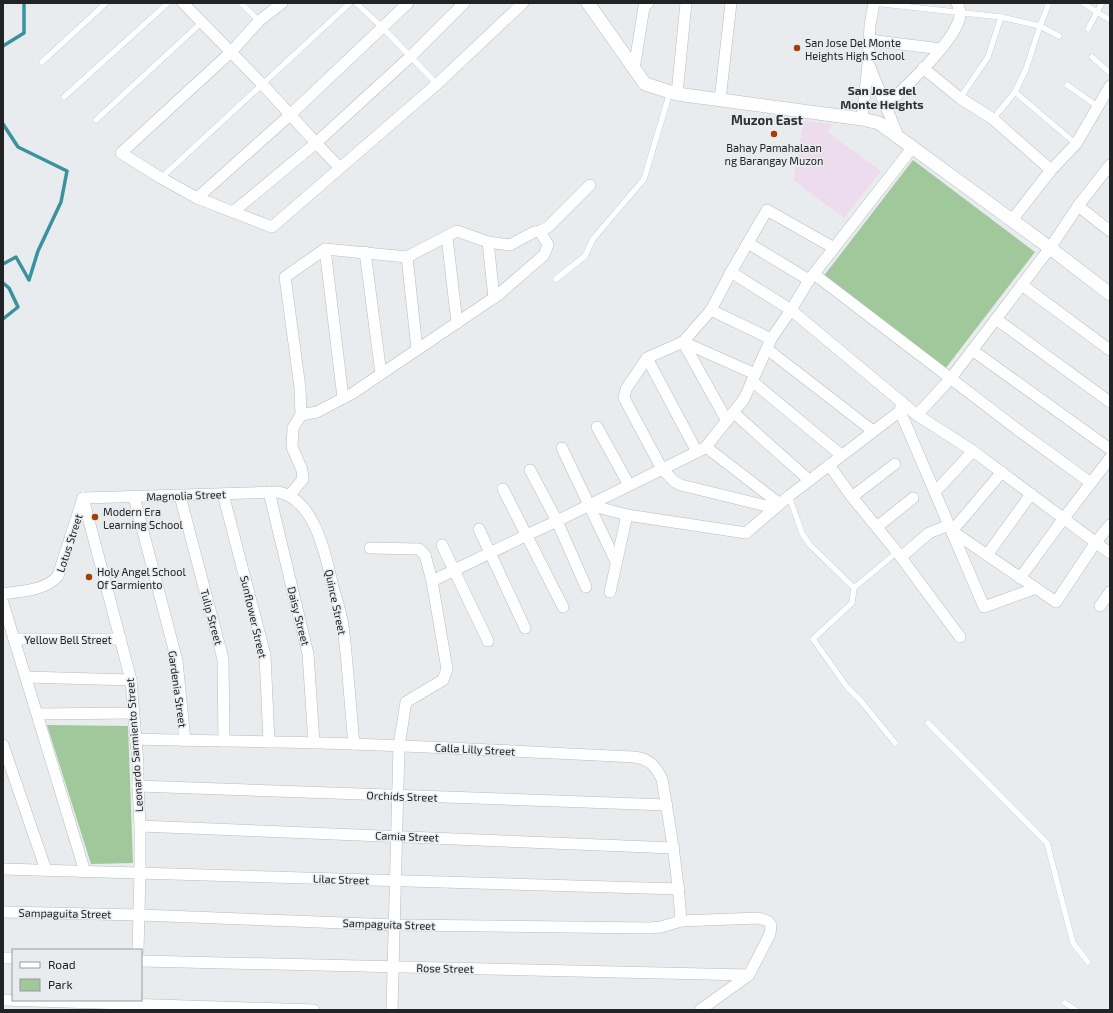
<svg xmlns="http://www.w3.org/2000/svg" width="1113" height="1013" viewBox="0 0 1113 1013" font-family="'Exo 2',sans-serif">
  <rect width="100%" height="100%" fill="#e9ecef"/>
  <path fill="#eddced" d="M804,121l29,3 -6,8 54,39 -37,47 -51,-38z"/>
  <g fill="#a0c89b">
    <path d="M913,160l122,92 -90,117 -122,-92z"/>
    <path d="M47,725l81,1 5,137 -42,1z"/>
  </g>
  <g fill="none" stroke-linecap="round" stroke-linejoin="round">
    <g stroke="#39929e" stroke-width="3.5">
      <path d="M3,46l21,-13v-30"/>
      <path d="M3,124l15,23 49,24 -6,31 -23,49 -9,29 -13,-23 -13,7"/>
      <path d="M3,283l6,5 9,19 -15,12"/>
    </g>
    <g stroke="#b8bcbe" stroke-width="6">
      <g id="service">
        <path d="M241,3l18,18"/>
        <path d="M356,3l27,25 54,56"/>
        <path d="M874,3l127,14 39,9 -14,43 -11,23 -22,27"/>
        <path d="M1049,3l-9,23 19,10"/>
        <path d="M1083,3l14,9 -9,17"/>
        <path d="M1102,3l-5,9 13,8"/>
        <path d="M1092,57l18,16"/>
        <path d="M42,62l64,-59"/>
        <path d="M1067,85l30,21"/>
        <path d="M1015,92l61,52"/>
        <path d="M64,97l104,-94"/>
        <path d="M960,98l28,-41 13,-40"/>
        <path d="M96,120l106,-98"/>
        <path d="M161,178l189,-175"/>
        <path d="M556,279l29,-23 8,-17 51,-60 26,-87"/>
        <path d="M789,496l13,37 7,11 45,44 43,-36"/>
        <path d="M854,588l-2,15 -39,36 34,48 14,14 34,42"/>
        <path d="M928,723l119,120 26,100 15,19"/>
        <path d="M1065,1003l11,7"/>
      </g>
    </g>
    <g stroke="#b8bcbe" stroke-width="12">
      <g id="minor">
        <path d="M183,3l80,82 53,58 24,25"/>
        <path d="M282,3l-23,18 -28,31 -110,101 40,25 36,20 75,29 165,-143 86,-81"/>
        <path d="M869,40l72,9"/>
        <path d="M869,65l29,71"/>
        <path d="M923,68l37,30 33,21 58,51"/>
        <path d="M634,69l10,-62 4,-4"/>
        <path d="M677,94l9,-91"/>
        <path d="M720,100l11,-97"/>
        <path d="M886,106c19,-19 72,-67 74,-91 1,-4 -2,-9 -3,-12"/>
        <path d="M862,119l6,-55 2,-39 4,-22"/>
        <path d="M197,198l93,-83 118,-112"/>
        <path d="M1078,206l32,25"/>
        <path d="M233,212l83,-69 95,-87 53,-53"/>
        <path d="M1012,220l39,-50 25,-26 34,-58"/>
        <path d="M447,237l10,86"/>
        <path d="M488,242l6,56"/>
        <path d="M748,243l61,37"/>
        <path d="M325,249l18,149"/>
        <path d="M365,252l16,122"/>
        <path d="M407,257l10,92"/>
        <path d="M731,272l60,38 126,105 56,36 137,102"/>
        <path d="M814,274l204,156 73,53"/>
        <path d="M1022,285l88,65"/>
        <path d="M711,310l60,29"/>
        <path d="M996,319l114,83"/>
        <path d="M767,349l106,82"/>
        <path d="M972,350l138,99"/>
        <path d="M647,358l50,94"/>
        <path d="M755,374l-72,-32 -36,16 -21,31 -2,9 38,71 13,13 6,3 94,23"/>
        <path d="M752,381l89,74"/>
        <path d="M900,411l84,196 52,-19"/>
        <path d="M734,413l75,67"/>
        <path d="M301,415l16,-3 36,-19 145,-98 46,-40 4,-10 -8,-14"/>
        <path d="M917,415l34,-37 45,-59 54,-71 28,-42 32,-41"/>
        <path d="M727,421l-44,-79 28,-32 20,-38 36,-62 67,38"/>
        <path d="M597,427l32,58"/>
        <path d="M706,447l74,57"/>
        <path d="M562,448l54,114"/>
        <path d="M829,465l23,32 45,55 63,85"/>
        <path d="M530,470l27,51 29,66"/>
        <path d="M1002,472l-50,59 104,71 40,-60 14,-17"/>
        <path d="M503,489l60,118"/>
        <path d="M269,492l39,162 6,89"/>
        <path d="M935,492l38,-41"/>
        <path d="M223,494l42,161 4,87"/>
        <path d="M180,496l43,163 1,82"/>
        <path d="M289,496l14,-17 -1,-9 -10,-23 1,-19 8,-13 -1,-27 -15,-111 40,-28 82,8 50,-26 31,11 22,3 24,-13 6,-1 8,-4 42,-42"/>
        <path d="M134,497l43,164 8,80"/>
        <path d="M852,497l43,-33"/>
        <path d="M83,498l195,-6c37,7 48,64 55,95 4,13 8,26 10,39 5,39 7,79 11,118"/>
        <path d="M83,498l48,182 7,84v22l2,40v47l-2,77"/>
        <path d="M590,505l37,10 119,18 43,-37 111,-85 2,-9"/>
        <path d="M877,527l36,-29"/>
        <path d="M479,529l46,99"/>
        <path d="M442,545l46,96"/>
        <path d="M370,548l49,1 6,6 7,26 15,88 -4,11 -37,22 -1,6 -6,38 -7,264"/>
        <path d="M987,555l44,-61"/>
        <path d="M901,557l28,-24 20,-8"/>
        <path d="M1020,578l44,-60 46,-60"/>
        <path d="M432,581l95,-46 30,-14 148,-73 39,-49 27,-60 20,-29 18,-30 104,-133"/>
        <path d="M610,592l17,-77"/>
        <path d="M3,594c18,-3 42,-3 55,-18l25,-78"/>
        <path d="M3,603l82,269"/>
        <path d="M1100,606l10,-14"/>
        <path d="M14,639h107"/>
        <path d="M26,677l105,3"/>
        <path d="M38,714l95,-1"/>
        <path d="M135,739c62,2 125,2 187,4 104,3 208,9 312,14 15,2 21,8 28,22 8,47 16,94 19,142"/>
        <path d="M3,745l43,125"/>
        <path d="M138,786l529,19"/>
        <path d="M140,826l534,22"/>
        <path d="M3,869l676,20"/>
        <path d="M3,912l137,3 255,10 254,3 12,-1 20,-6 77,-3 10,3 3,4 -1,9 -21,41 -49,35"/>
        <path d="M3,958h10"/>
        <path d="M141,961l608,14"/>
        <path d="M3,1000l311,10"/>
      </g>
    </g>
    <g stroke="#b8bcbe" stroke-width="14">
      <path id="tertiary" d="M588,3l57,81 32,10 185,25 17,4 171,125 60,46"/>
    </g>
    <use href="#service" stroke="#fff" stroke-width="5.5"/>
    <use href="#minor" stroke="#fff" stroke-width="11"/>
    <use href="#tertiary" stroke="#fff" stroke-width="13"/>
  </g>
  <g fill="#a33f06" stroke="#e9ecef" stroke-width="1.5">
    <circle cx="797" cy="48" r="4"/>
    <circle cx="774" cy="134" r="4"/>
    <circle cx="95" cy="517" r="4"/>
    <circle cx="89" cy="577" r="4"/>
  </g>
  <g text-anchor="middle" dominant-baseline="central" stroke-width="3" stroke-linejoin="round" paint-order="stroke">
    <g font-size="11" fill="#222324" stroke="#e9ecef" text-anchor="start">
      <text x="805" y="42">San Jose Del Monte<tspan x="805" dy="13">Heights High School</tspan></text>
      <text x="774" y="147" text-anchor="middle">Bahay Pamahalaan<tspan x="774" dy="13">ng Barangay Muzon</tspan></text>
      <text x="103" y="511">Modern Era<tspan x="103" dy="13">Learning School</tspan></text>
      <text x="97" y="571">Holy Angel School<tspan x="97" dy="13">Of Sarmiento</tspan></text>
    </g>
    <g font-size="11" fill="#222324" stroke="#e9ecef">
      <text transform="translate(186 495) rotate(-2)">Magnolia Street</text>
      <text transform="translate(69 543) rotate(-72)">Lotus Street</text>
      <text transform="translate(336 602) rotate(78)">Quince Street</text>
      <text transform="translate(299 616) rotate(76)">Daisy Street</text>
      <text transform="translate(212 617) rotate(75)">Tulip Street</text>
      <text transform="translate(254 617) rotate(77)">Sunflower Street</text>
      <text x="68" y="639">Yellow Bell Street</text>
      <text transform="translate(178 689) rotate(82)">Gardenia Street</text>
      <text transform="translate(134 745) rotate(-94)">Leonardo Sarmiento Street</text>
      <text transform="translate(475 749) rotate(3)">Calla Lilly Street</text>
      <text transform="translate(402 796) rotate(2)">Orchids Street</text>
      <text transform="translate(407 836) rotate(2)">Camia Street</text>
      <text transform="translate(341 879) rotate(2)">Lilac Street</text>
      <text transform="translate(65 913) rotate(1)">Sampaguita Street</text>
      <text transform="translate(389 924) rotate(2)">Sampaguita Street</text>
      <text transform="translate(445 968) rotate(1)">Rose Street</text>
    </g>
    <g font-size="12" font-weight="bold" fill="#2f3133" stroke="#e9ecef">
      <text x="882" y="90">San Jose del<tspan x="882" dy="14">Monte Heights</tspan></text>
    </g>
    <g font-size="13" font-weight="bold" fill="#2f3133" stroke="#e9ecef">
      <text x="767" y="120">Muzon East</text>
    </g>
  </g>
  <rect width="1113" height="1013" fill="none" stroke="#222324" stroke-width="8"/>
  <rect x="12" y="949" width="130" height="52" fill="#e9ecef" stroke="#999c9e"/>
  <rect x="20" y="962" width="20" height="6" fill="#ffffff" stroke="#999c9e"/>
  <text x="48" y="969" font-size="12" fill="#222324">Road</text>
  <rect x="20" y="979" width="20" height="12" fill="#a0c89b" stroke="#999c9e"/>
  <text x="48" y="989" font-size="12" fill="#222324">Park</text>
</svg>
